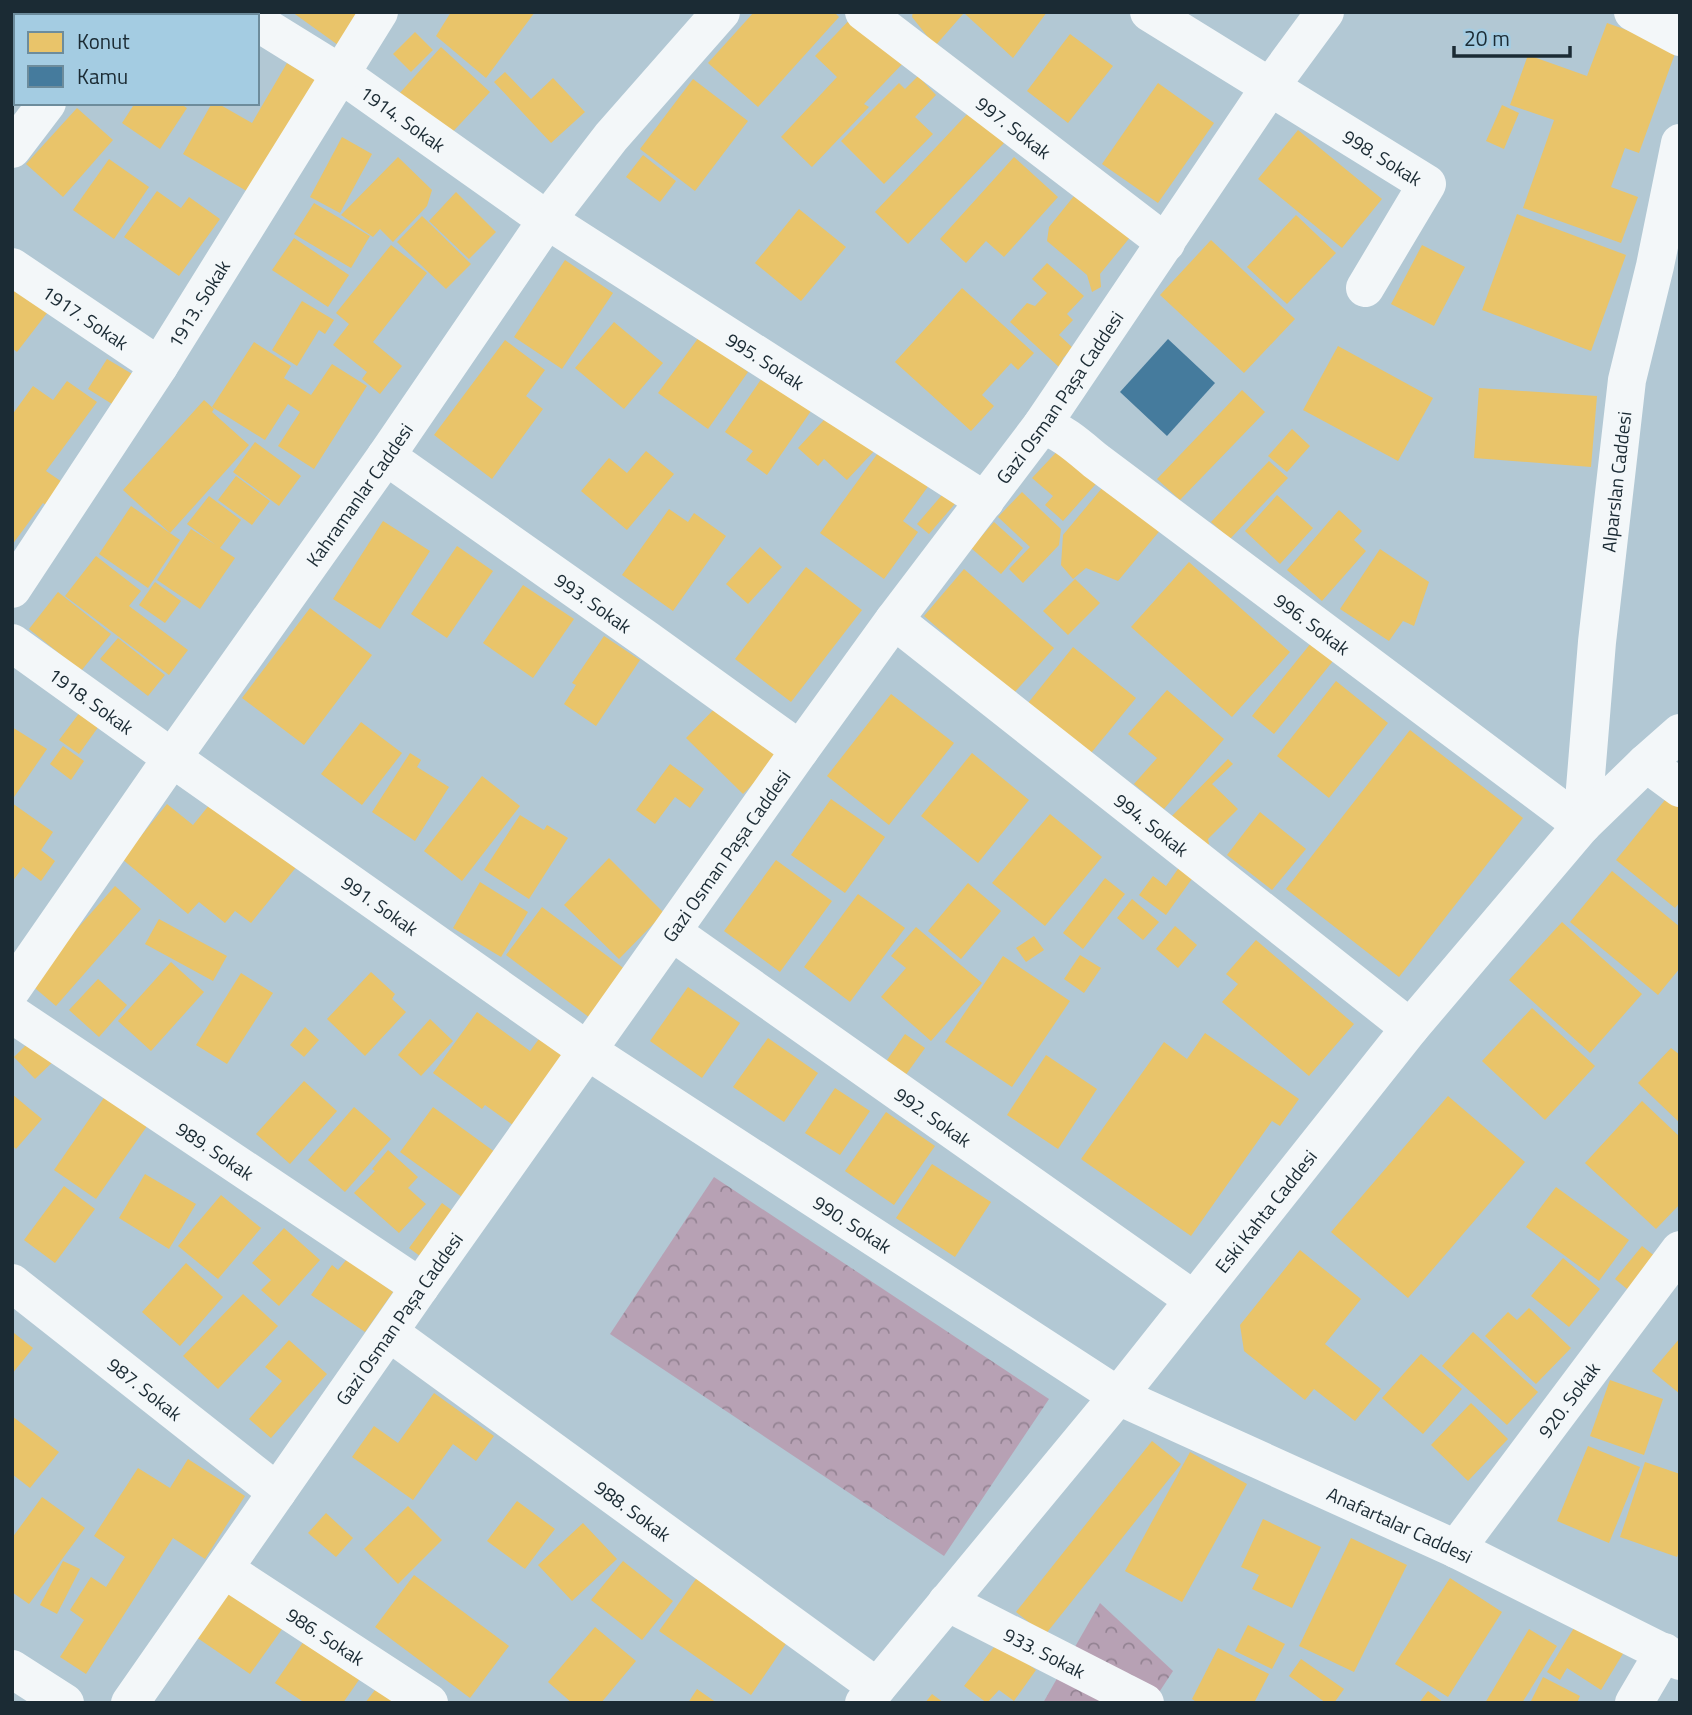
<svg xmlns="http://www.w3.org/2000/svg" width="1692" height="1715" viewBox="0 0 1692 1715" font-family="'Titillium Web',sans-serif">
  <defs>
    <pattern id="park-crowns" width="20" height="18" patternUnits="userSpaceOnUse" patternTransform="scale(1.75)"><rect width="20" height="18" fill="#b7a1b4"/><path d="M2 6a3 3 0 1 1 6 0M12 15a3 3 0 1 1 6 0" fill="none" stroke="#948393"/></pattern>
  </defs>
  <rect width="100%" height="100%" fill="#b2c8d4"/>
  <g fill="url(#park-crowns)">
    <path d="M714,1177l335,222 -105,157 -334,-222z"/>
    <path d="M1100,1603l73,68 -21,32h-109z"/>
  </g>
  <g fill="#e9c46a">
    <path d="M48,12h50l-3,4h-49z"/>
    <path d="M122,12h98l-2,4h-98z"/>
    <path d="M292,12h79l-26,38z"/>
    <path d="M451,12h84l-49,66 -50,-42z"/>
    <path d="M754,12h80l5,5 -81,90 -50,-44z"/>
    <path d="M857,12l50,47 -43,45 5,3 -57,60 -31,-30 56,-60 -22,-21z"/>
    <path d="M913,12h134l-34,46 -49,-45 -29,33 -23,-29z"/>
    <path d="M1607,23l70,25 -38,105 -14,-5 -14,39 27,10 -17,46 -98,-35 31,-88 -44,-15 18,-50 59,21z"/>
    <path d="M415,32l18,18 -22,22 -18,-18z"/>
    <path d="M1070,34l43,32 -45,57 -41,-32z"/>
    <path d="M441,47l49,45 -44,47 -48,-44z"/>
    <path d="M287,63l35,20 -65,114 -74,-43 29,-51h5l35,20z"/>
    <path d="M505,72l26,27 22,-21 32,34 -34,31 -57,-61z"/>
    <path d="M918,76l18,19 -21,22 18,17 -49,50 -43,-43 58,-58 6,6z"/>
    <path d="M693,79l55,42 -53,70 -55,-42z"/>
    <path d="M1158,83l56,40 -56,80 -56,-39z"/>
    <path d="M135,103h44l8,5 -27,41 -38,-26z"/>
    <path d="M1502,105l17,8 -15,36 -18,-8z"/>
    <path d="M77,108l36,32 -50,57 -37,-33z"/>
    <path d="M970,111l34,32 -96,101 -33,-32z"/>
    <path d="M1298,130l84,69 -40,49 -84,-69z"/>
    <path d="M342,137l30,17 -32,59 -30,-16z"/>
    <path d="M643,155l33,26 -16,21 -34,-25z"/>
    <path d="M398,157l34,33 -5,16 -34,36 -13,-13 -7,8 -32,-22z"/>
    <path d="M1014,157l44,40 -54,60 -18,-16 -20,22 -26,-24z"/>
    <path d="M109,159l40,28 -35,52 -41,-29z"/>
    <path d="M1082,186l54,44 -36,44 1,13 -9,5 -5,-17 -40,-34 2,-14z"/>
    <path d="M157,191l24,17 8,-11 31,22 -41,57 -55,-39z"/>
    <path d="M456,192l40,40 -27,27 -40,-38z"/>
    <path d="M314,203l56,33 -19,32 -57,-34z"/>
    <path d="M799,209l47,38 -45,54 -46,-38z"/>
    <path d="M1517,214l109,41 -35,96 -109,-41z"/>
    <path d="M1296,215l40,38 -49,51 -40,-37z"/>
    <path d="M422,216l49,48 -25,25 -49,-47z"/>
    <path d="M294,238l55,37 -21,32 -56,-37z"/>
    <path d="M1211,240l84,79 -51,54 -84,-78z"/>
    <path d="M391,245l36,28 -54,69 29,24 -22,28 -18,-15 5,-7 -34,-27 16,-21 -13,-11z"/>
    <path d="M1422,245l43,22 -31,59 -43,-22z"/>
    <path d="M565,260l48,33 -51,76 -48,-32z"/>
    <path d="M1047,263l37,33 -17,18 6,6 -14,15 14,13 -10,10 -3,10 -50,-46 17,-19 8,3 12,-13 -15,-14z"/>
    <path d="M12,271l42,33 -37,48 -5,-4z"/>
    <path d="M962,288l72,65 -16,17 -7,-7 -29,32 12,11 -23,25 -76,-69z"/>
    <path d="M302,301l32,19 -9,14 -6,-4 -22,36 -25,-16z"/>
    <path d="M614,322l49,41 -39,46 -49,-41z"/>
    <path d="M699,337l49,35 -40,57 -50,-36z"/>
    <path d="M505,340l40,30 -19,26 17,13 -51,70 -58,-44z"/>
    <path d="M254,342l37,24 -7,12 27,17 21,-31 35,22 -53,83 -36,-23 22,-34 -12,-8 -23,36 -53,-33z"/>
    <path d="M1338,346l95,52 -35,63 -95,-51z"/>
    <path d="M107,359l32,19 -19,31 -32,-20z"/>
    <path d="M764,375l49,33 -46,67 -21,-15 7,-9 -28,-19z"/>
    <path d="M67,381l30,21 -51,69 22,15 -17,23 -8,-6 -31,42v-130l21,-29 20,14z"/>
    <path d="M1479,388l118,8 -6,71 -117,-9z"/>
    <path d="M1242,390l23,22 -85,88 -23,-21z"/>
    <path d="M204,400l10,9 -2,3 37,33 -79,88 -47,-43z"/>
    <path d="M834,409l42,40 -29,31 -23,-21 -6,7 -20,-18z"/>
    <path d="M1292,429l18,17 -23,26 -19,-16z"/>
    <path d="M255,442l46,34 -22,30 -46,-34z"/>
    <path d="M1066,442l37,34 -40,45 -18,-16 8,-9 -21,-18z"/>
    <path d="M883,446l49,35 -29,40 15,11 -34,47 -64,-46z"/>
    <path d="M646,451l28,23 -47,56 -46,-39 28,-33 18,15z"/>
    <path d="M1269,461l19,17 -58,61 -19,-17z"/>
    <path d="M236,476l34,25 -18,24 -34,-25z"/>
    <path d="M1107,482l55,46 -44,53 -32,-13 -13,11 -12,-14 2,-30z"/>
    <path d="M948,488l12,10 -31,36 -12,-10z"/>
    <path d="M1022,492l39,37 -2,16 -36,38 -14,-14 21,-22 -32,-30z"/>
    <path d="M1277,495l36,33 -33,36 -35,-33z"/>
    <path d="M209,496l32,24 -21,28 15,10 -35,51 -43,-29 34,-51 25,16 -29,-21z"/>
    <path d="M131,506l49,34 -32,48 -49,-34z"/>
    <path d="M669,509l19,13 6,-9 32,23 -53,75 -51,-36z"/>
    <path d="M1339,510l23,21 -8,9 12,11 -44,50 -35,-31z"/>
    <path d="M383,521l47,30 -50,78 -47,-30z"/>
    <path d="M994,522l29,26 -22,26 -30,-26z"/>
    <path d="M457,546l36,25 -46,67 -36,-24z"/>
    <path d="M760,547l22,20 -34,37 -22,-20z"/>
    <path d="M1380,549l49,33 -15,44 -11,-5 -14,20 -49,-32z"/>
    <path d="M96,556l45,35 -12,15 59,44 -19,25 -104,-79z"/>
    <path d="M1189,562l101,90 -58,65 -101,-90z"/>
    <path d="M806,567l56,43 -71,92 -56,-43z"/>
    <path d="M964,569l90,79 -41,46 -89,-78z"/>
    <path d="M1075,579l25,24 -32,32 -25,-24z"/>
    <path d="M155,582l26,19 -16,22 -26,-18z"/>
    <path d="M523,585l51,34 -41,59 -50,-35z"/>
    <path d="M58,592l53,42 -30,37 -52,-42z"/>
    <path d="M310,608l62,47 -68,90 -62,-47z"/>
    <path d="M604,636l36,24 -44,66 -32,-22 12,-19 -4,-2z"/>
    <path d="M118,638l47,37 -17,21 -48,-37z"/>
    <path d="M1311,643l22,18 -59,73 -22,-18z"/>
    <path d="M1073,647l63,51 -49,60 -63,-50z"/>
    <path d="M1336,681l52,42 -59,75 -52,-42z"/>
    <path d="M1167,690l57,49 -60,70 -30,-25 23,-26 -29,-24z"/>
    <path d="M891,694l63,49 -65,82 -62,-49z"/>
    <path d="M721,702l58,56 -36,36 -57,-56z"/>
    <path d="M80,712l19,14 -20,28 -20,-14z"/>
    <path d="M361,722l41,31 -40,52 -41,-31z"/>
    <path d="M12,727l35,22 -35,51z"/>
    <path d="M1410,730l113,88 -124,159 -113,-88z"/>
    <path d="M63,746l21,15 -13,19 -21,-16z"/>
    <path d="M410,753l11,7 -4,7 32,20 -34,54 -43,-29z"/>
    <path d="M972,753l57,47 -51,63 -57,-47z"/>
    <path d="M1228,759l5,5 -21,20 26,25 -30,30 1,5 -8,8 -33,-32z"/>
    <path d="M670,764l34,25 -14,19 -15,-11 -20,27 -19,-14z"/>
    <path d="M482,776l38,30 -58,75 -38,-30z"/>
    <path d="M1669,795l11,9v98l-5,6 -59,-48z"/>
    <path d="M831,799l54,38 -40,56 -54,-38z"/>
    <path d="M12,803l41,29 -12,18 14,11 -14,20 -18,-14 -11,15z"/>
    <path d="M167,804l26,21 17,-21 92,56 -51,63 -16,-12 -10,12 -26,-21 -11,12 -66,-55z"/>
    <path d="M1260,812l46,37 -34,41 -45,-35z"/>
    <path d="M1050,814l52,43 -57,69 -53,-43z"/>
    <path d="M520,815l24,15 3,-5 21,13 -39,61 -45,-29z"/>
    <path d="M609,858l55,55 -45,46 -55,-54z"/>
    <path d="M776,860l56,41 -52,71 -56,-41z"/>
    <path d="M1180,866l14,10 -28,39 -27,-20 14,-19 13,10z"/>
    <path d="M1612,871l68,56v41l-22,27 -88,-73z"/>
    <path d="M1105,878l20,16 -42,55 -20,-16z"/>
    <path d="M480,882l48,30 -27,45 -48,-29z"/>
    <path d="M968,883l33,28 -40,48 -33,-28z"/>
    <path d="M115,886l26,23 -85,97 -27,-23z"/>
    <path d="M858,894l47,34 -55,74 -46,-35z"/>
    <path d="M1132,899l27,23 -16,18 -26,-22z"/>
    <path d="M542,907l88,66 -36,48 -88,-66z"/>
    <path d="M159,919l68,37 -14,25 -68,-37z"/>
    <path d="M1562,922l80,72 -52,59 -81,-73z"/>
    <path d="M1175,926l22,19 -19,23 -22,-19z"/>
    <path d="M916,927l66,56 -51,58 -50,-44 25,-29 -15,-12z"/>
    <path d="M1034,936l10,14 -18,12 -10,-14z"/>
    <path d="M1256,940l98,84 -45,52 -87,-74 16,-18 -12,-10z"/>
    <path d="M1080,955l21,13 -17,25 -20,-14z"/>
    <path d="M1003,956l67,45 -58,86 -67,-45z"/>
    <path d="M171,962l33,30 -53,59 -33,-30z"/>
    <path d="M371,972l24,22 -3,5 14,13 -41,44 -38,-37z"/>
    <path d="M241,973l32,20 -46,71 -31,-19z"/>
    <path d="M98,979l29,26 -28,32 -30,-27z"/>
    <path d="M688,987l52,36 -38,55 -52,-37z"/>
    <path d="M1532,1008l63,58 -50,54 -63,-59z"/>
    <path d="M477,1012l53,39 17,-23 32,23 -58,80 -36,-26 -3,4 -49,-36z"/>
    <path d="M430,1019l23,22 -32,35 -23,-21z"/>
    <path d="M305,1027l14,13 -15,17 -14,-12z"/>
    <path d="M1205,1033l94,66 -19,27 -8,-5 -81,115 -110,-77 83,-117 23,17z"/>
    <path d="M37,1034l21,23 -23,22 -21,-22z"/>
    <path d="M905,1034l20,14 -20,28 -20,-13z"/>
    <path d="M768,1038l50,35 -34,49 -51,-35z"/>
    <path d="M1671,1048l9,7v68l-42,-40z"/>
    <path d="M1046,1055l51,34 -39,60 -51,-34z"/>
    <path d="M304,1081l33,30 -47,53 -34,-30z"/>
    <path d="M835,1088l35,23 -30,44 -35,-22z"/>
    <path d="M110,1089l42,30 -56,80 -42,-29z"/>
    <path d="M12,1094l30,25 -26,30 -4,-4z"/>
    <path d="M1448,1096l77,66 -117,136 -77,-66z"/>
    <path d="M1642,1101l38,36v67l-24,25 -71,-66z"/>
    <path d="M354,1107l37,32 -46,53 -37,-32z"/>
    <path d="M433,1107l66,48 -33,45 -66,-48z"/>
    <path d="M886,1112l49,34 -41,59 -49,-34z"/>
    <path d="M388,1150l30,27 -10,11 18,16 -27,29 -45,-40 21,-22 -3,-2z"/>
    <path d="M932,1164l59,38 -36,55 -59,-39z"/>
    <path d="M145,1174l51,30 -27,45 -50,-31z"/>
    <path d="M64,1186l31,23 -40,54 -31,-23z"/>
    <path d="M1556,1187l73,53 -30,41 -73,-54z"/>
    <path d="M221,1195l40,33 -43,51 -40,-33z"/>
    <path d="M442,1203l19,14 -33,45 -19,-14z"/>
    <path d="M284,1228l36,32 -41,46 -18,-16 10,-10 -19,-17z"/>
    <path d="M1642,1246l23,18 -27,34 -23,-19z"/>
    <path d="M1300,1250l61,49 -36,45 56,45 -26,32 -41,-32 -9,11 -61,-49 -4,-26z"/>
    <path d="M1563,1258l37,31 -31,38 -38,-31z"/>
    <path d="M347,1259l46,33 -28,40 -54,-37 21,-30 6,5z"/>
    <path d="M186,1263l37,34 -43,49 -38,-34z"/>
    <path d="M243,1294l35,32 -60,63 -35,-33z"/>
    <path d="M1529,1308l42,40 -35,36 -51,-48 23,-24 9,8z"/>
    <path d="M1473,1332l65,60 -31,33 -65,-59z"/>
    <path d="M14,1333l19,15 -21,26v-39z"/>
    <path d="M1680,1338v56l-28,-23z"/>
    <path d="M289,1340l38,34 -56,64 -22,-19 33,-38 -17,-14z"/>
    <path d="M1421,1354l41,35 -39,45 -41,-36z"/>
    <path d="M1610,1380l53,19 -19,56 -54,-19z"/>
    <path d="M434,1393l60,43 -18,25 -23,-17 -40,56 -61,-43 22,-31 24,17z"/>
    <path d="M1471,1403l37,36 -40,42 -37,-36z"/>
    <path d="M12,1416l47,36 -29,36 -18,-14z"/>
    <path d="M1152,1441l29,23 -136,171 -29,-23z"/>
    <path d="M1588,1446l52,21 -31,76 -52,-22z"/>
    <path d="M1190,1452l57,32 -65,118 -57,-31z"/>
    <path d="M188,1459l57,37 -40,63 -32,-21 -87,136 -26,-17 24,-37 -14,-10 21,-33 15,10 19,-30 -31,-21 44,-68 32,20z"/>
    <path d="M1645,1462l35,12v75l-3,8 -57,-20z"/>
    <path d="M42,1497l43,31 -56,76 -17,-12v-54z"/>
    <path d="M517,1501l38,28 -30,40 -38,-28z"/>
    <path d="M408,1506l34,34 -44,44 -34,-35z"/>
    <path d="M326,1513l27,25 -17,19 -28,-24z"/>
    <path d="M1263,1519l58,28 -29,61 -40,-19 7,-14 -18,-8z"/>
    <path d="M583,1523l34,36 -45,42 -34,-36z"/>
    <path d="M1351,1538l56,27 -53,107 -55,-26z"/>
    <path d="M63,1561l17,8 -23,45 -17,-9z"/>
    <path d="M623,1561l50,40 -31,39 -51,-40z"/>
    <path d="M703,1569l91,63 -43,63 -92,-64z"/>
    <path d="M414,1575l95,71 -39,52 -95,-71z"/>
    <path d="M1450,1578l52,34 -54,85 -53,-33z"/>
    <path d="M231,1587l54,38 -35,49 -54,-37z"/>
    <path d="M1577,1623l47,29 -23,38 -34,-22 -7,12 -13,-8z"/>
    <path d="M1248,1625l37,19 -13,25 -37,-18z"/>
    <path d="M595,1627l41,34 -35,42h-29l-24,-21z"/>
    <path d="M1529,1629l28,17 -35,57h-37z"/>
    <path d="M308,1635l55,39 -20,29h-38l-30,-20z"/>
    <path d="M998,1642l38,28 -22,31 -15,-11 -12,13 -23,-17z"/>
    <path d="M1218,1648l51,26 -15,29h-56l-6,-4z"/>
    <path d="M1301,1659l43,30 -10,14h-8l-37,-27z"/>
    <path d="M1543,1677l37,19 -3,7h-47z"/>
    <path d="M378,1686l22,17h-35z"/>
    <path d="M697,1689l20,14h-29z"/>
    <path d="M1428,1691l16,12h-25z"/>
    <path d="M932,1694l12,9h-19z"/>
  </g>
  <path fill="#457b9d" d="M1168,339l47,44 -48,53 -47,-44z"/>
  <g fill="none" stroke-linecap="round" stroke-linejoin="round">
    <g stroke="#f3f7f9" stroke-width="38">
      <path id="s1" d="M864,12l302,231"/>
      <path id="s2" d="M1149,12l278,172 -62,104"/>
      <path d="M1633,12l47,25"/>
      <path d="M105,16l2,-4"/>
      <path id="s3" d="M257,22l84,52 206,146 438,281"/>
      <path d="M12,149l35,-46"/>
      <path id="s4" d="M12,267l147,99"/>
      <path id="s5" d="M1042,425c21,7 37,22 54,36l486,364"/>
      <path id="s6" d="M386,456l260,183 154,111"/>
      <path id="s7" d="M12,589l147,-223 220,-354"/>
      <path id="s8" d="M894,620l516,408"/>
      <path id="s9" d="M12,643l160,115 416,293 530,345 338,153 224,112"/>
      <path d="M1646,763l34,25"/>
      <path id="s10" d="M1582,825l15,-183 30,-262 28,-114 25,-123"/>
      <path id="s11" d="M672,932l522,368"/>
      <path id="s12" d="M12,989l160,-231 214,-302 161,-236 64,-83 110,-125"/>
      <path id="s13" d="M12,1014l408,273"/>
      <path id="s14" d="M12,1283l265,209"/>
      <path id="s15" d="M390,1333l487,354"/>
      <path id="s16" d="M1456,1549l224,-299"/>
      <path id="s17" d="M224,1569l205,134"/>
      <path id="s18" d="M947,1602l198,101"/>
      <path d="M12,1669l53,34"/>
      <path id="s19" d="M130,1703l290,-416 380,-537 94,-130 148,-195 228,-338 55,-75"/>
      <path d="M1634,1703l30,-51"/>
    </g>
    <path stroke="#f3f7f9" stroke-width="38" id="s20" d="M864,1703l254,-307 292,-368 172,-203 64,-62 34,-30"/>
  </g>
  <g text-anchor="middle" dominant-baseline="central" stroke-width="7" stroke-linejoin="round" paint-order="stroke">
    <g font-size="19" fill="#1b2b34" stroke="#a4cce2">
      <text stroke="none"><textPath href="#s3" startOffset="175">1914. Sokak</textPath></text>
      <text stroke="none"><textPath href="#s1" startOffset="189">997. Sokak</textPath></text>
      <text stroke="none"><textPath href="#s2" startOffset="275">998. Sokak</textPath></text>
      <text stroke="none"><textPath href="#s7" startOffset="341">1913. Sokak</textPath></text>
      <text stroke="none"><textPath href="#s4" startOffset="89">1917. Sokak</textPath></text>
      <text stroke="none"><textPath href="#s3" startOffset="611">995. Sokak</textPath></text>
      <text stroke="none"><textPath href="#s19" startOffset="1603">Gazi Osman Paşa Caddesi</textPath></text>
      <text stroke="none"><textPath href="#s10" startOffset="345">Alparslan Caddesi</textPath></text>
      <text stroke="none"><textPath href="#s12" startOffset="604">Kahramanlar Caddesi</textPath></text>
      <text stroke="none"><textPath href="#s6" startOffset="254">993. Sokak</textPath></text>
      <text stroke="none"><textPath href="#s5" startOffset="336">996. Sokak</textPath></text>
      <text stroke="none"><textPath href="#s9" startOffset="98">1918. Sokak</textPath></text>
      <text stroke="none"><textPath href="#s8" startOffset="329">994. Sokak</textPath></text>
      <text stroke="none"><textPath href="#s19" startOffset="1036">Gazi Osman Paşa Caddesi</textPath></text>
      <text stroke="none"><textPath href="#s9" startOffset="452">991. Sokak</textPath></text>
      <text stroke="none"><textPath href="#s11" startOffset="320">992. Sokak</textPath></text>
      <text stroke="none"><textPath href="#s13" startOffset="245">989. Sokak</textPath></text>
      <text stroke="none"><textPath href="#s20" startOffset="635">Eski Kahta Caddesi</textPath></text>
      <text stroke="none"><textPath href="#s9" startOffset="1022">990. Sokak</textPath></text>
      <text stroke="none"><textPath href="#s19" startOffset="469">Gazi Osman Paşa Caddesi</textPath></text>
      <text stroke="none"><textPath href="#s14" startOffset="170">987. Sokak</textPath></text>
      <text stroke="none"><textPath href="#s16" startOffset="187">920. Sokak</textPath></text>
      <text stroke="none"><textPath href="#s15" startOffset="301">988. Sokak</textPath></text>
      <text stroke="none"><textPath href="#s9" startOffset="1648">Anafartalar Caddesi</textPath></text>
      <text stroke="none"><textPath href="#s17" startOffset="122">986. Sokak</textPath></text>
      <text stroke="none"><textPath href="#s18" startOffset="110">933. Sokak</textPath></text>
    </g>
  </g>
  <rect width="1692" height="1715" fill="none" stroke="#1b2b34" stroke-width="28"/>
  <rect x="14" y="14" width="245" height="91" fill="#a4cce2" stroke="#6d8c9c" stroke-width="2"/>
  <rect x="28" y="32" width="35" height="21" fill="#e9c46a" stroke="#6d8c9c" stroke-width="2"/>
  <text x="77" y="49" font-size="21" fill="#1b2b34">Konut</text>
  <rect x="28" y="66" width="35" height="21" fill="#457b9d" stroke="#6d8c9c" stroke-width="2"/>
  <text x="77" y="84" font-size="21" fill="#1b2b34">Kamu</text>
  <path d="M1454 46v10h116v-10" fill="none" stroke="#1b2b34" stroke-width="3.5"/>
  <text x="1464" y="46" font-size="21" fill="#1b2b34" stroke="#a4cce2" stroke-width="5" paint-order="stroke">20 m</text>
</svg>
